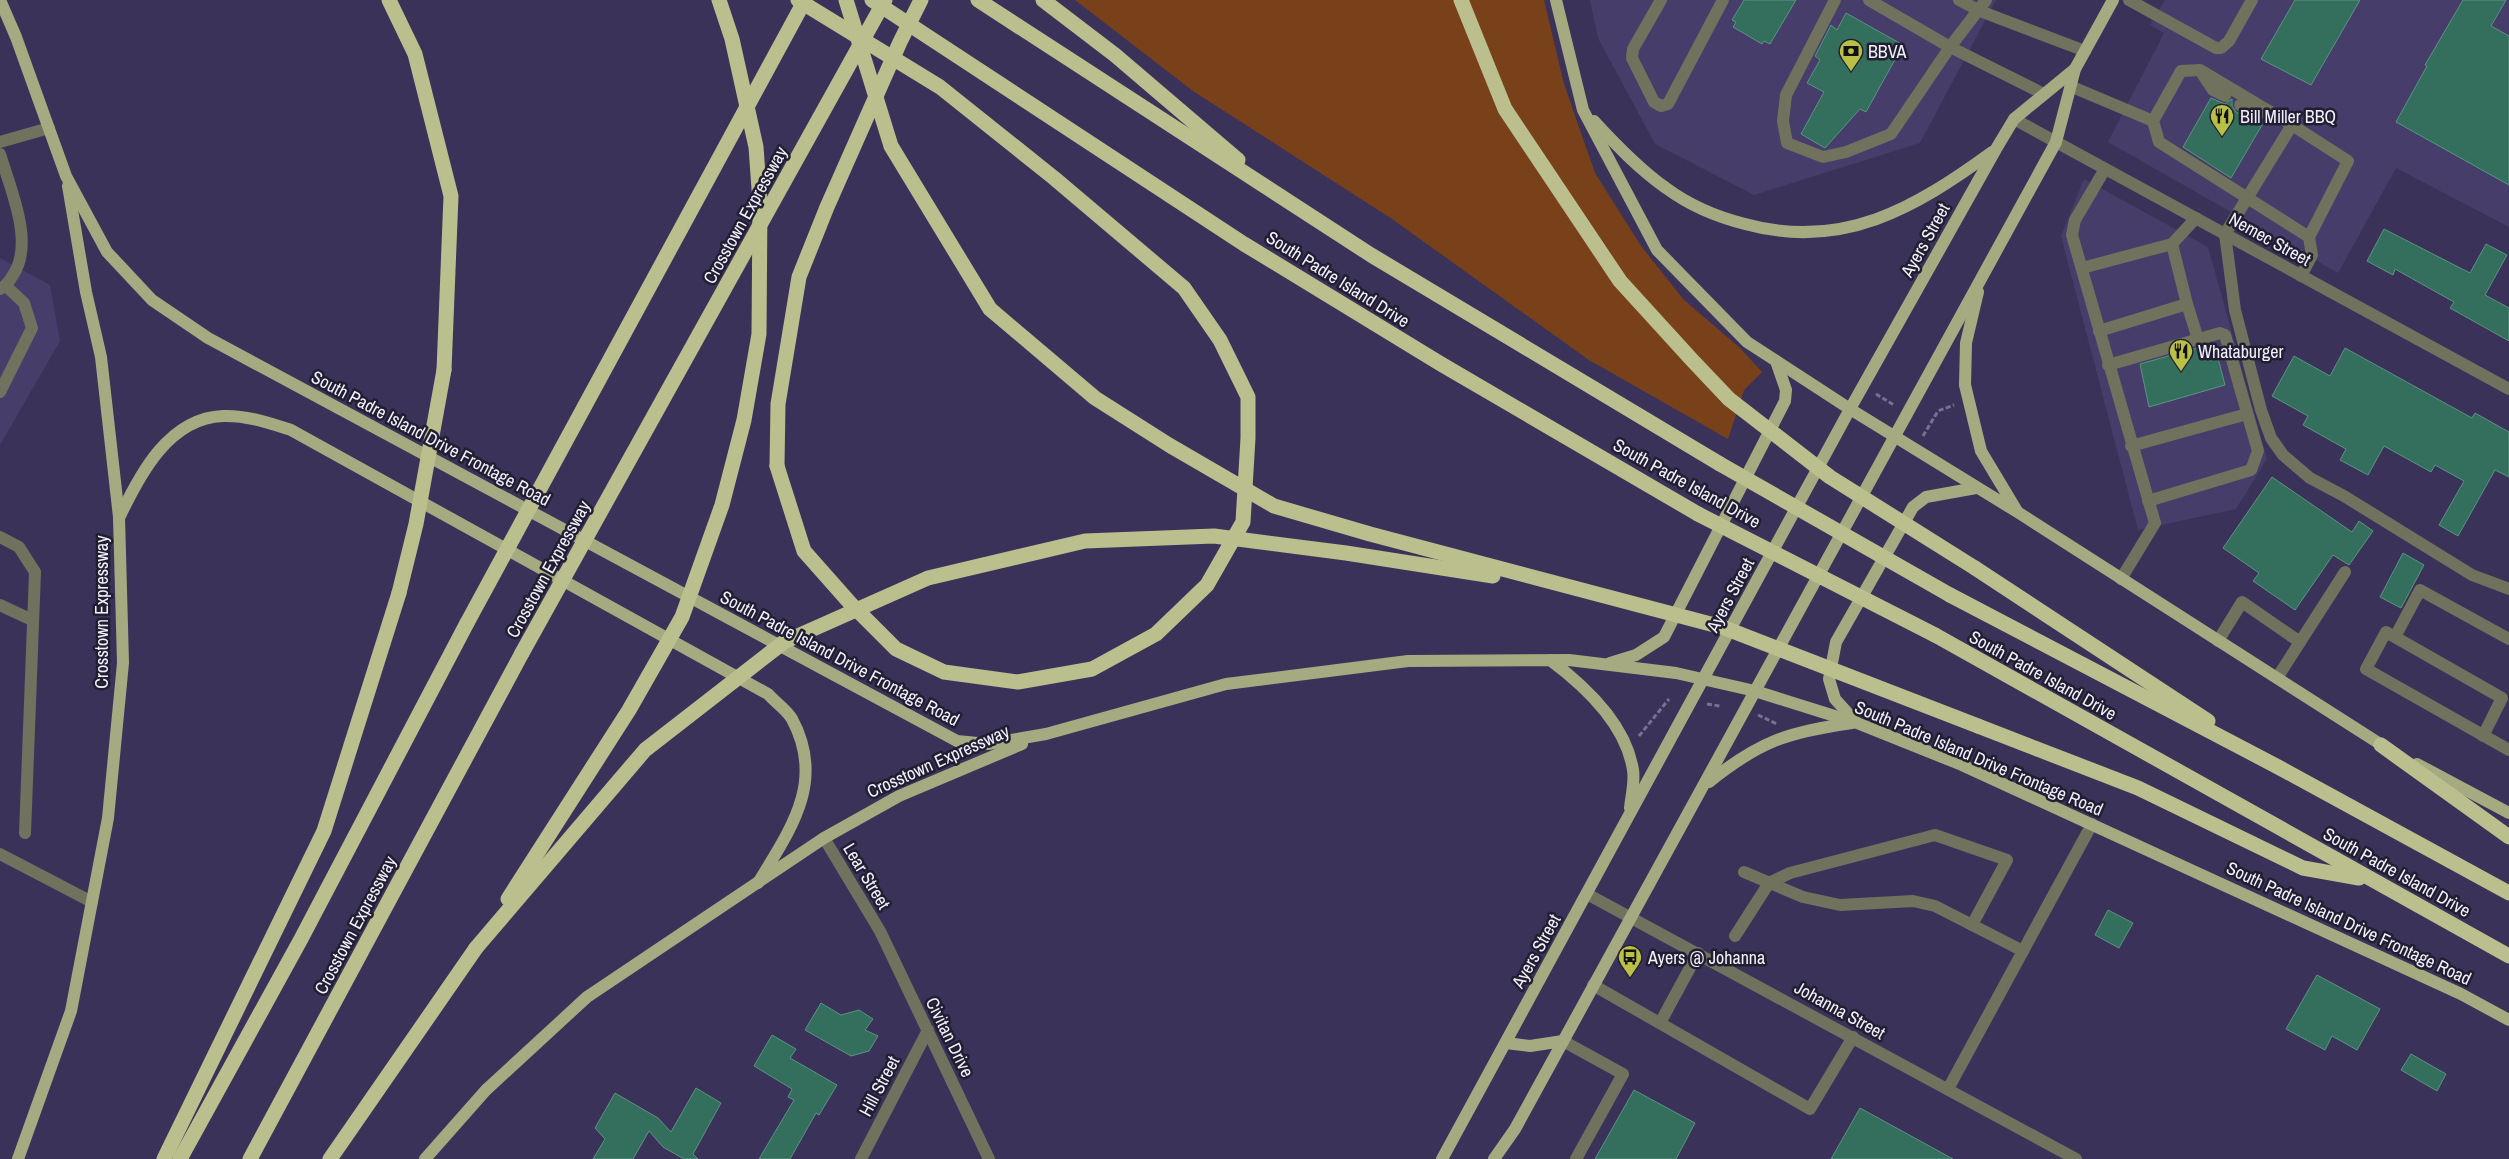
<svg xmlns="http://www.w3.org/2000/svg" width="2509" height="1159" viewBox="0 0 2509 1159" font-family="'Archivo Narrow',sans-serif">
  <rect width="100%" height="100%" fill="#3b325a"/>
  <g fill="#463d6a">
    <path d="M1590,0h406l-76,143 -166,52 -99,-51 -57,-106z"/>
    <path d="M2165,0h344v227l-113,-59 -58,105 -230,-131 56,-109 -14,-8z"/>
    <path d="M2084,179l124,68 59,212 -31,50 -98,21 -77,-294z"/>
    <path d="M0,258l50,27 10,56 -60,104z"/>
  </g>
  <path fill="#79411a" d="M1075,0h469l20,84 31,89 46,73 43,54 56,48 22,24 -18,18 -16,49 -139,-79 -197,-141 -199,-128z"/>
  <g fill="#346e5d" stroke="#5a9482">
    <path d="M1744,0h52l-26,44 -6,-3 -2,3 -29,-17 3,-5 -4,-2z"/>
    <path d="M2295,0h65l-49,85 -50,-26z"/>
    <path d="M2463,0h43l-15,26 18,10v149l-113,-63 31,-56 -2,-1z"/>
    <path d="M1846,13l57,32 -37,67 -6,-3 -35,39 -24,-14 23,-42 -17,-9 13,-23 -5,-4 13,-25 3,-6 6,5z"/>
    <path d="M2211,98l14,6 7,-5v7l4,6 26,13 -31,53 -48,-31z"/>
    <path d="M2384,229l86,44 16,-29 21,11 -22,40 24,13v33l-59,-33 4,-6 -59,-33 -2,6 -26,-14z"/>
    <path d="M2214,343l11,42 -76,22 -9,-43z"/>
    <path d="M2345,348l127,70 3,-5 34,19v45l-14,-7 -37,66 -19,-11 25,-44 -29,-16 -4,7 -47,-26 -16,29 -28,-15 6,-11 -43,-24 5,-9 -36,-20 22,-40 36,20z"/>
    <path d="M2272,477l80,55 7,-11 14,10 -24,34 -16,-10 -38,55 -42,-29 6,-8 -36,-25z"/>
    <path d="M2403,553l21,12 -23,43 -21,-11z"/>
    <path d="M2108,910l25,13 -14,25 -24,-13z"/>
    <path d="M2317,975l63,34 -23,41 -25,-14 -7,14 -39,-21z"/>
    <path d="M821,1003l20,12 18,-5 14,9 -8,11 13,6 -9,15 -18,5 -46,-26z"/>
    <path d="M772,1035l24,14 -6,9 47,27 -18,30 -3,-2 -26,46h-31l35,-59 -6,-3 4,-8 -38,-23z"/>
    <path d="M2411,1054l35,20 -9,17 -36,-21z"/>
    <path d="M696,1088l25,15 -28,51 5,5h-14l-21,-12 -14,-16 -16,28h-40l12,-20 -10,-11 20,-35 43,25 13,14z"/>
    <path d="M1634,1090l61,33 -19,36h-81z"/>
    <path d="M1860,1108l93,51h-122z"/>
  </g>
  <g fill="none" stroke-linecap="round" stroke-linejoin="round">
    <g stroke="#787191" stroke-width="3" stroke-dasharray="5 2.5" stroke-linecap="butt">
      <path d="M1876,394l18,11"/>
      <path d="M1923,436l15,-25 16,-6"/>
      <path d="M1707,704l13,2"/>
      <path d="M1758,715l19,9"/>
      <path d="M1639,736l30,-37"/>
    </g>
    <g stroke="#70725e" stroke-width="12">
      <path d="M1661,0l-28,49 -1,9 22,44 7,4 7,-2 55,-104"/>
      <path d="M1835,0l-49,95 -3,26 4,22 36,14 23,-5 45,-18 59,-87 36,-47"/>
      <path d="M1869,0l81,47 94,47"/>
      <path d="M1959,0l21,11 105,40"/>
      <path d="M2129,0l87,48h5l8,-7 23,-41"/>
      <path d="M2201,72l12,18 12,6"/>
      <path d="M2070,86l83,35"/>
      <path d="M2240,105l14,8 15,-2"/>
      <path d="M2014,119l495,270"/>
      <path d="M2292,125l-67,109 10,76 26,100 10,28 12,17 27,23 34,18 128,79 37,14"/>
      <path d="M0,142l49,-14"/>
      <path d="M0,154c10,34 35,89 13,121 -4,6 -6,11 -13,14"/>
      <path d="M2105,169l-30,51 -3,15 83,288 -34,56"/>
      <path d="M2082,268l90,-24 24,-26"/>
      <path d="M2301,276l11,-21 -3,-18 -150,-95 -6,-21 28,-50 19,-1 92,55 56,36 -39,76"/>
      <path d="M2187,304l11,35"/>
      <path d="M2099,331l88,-27 -15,-60"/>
      <path d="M2108,365l112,-32 5,2 33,116 -7,19 -103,31"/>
      <path d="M0,392l32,-64 -8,-25 -18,-17"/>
      <path d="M2131,446l116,-32"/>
      <path d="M0,537l19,10 16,25 -10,261"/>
      <path d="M0,605l32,15"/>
      <path d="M2395,637l25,-47 89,49"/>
      <path d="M2218,641l24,-39 58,40"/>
      <path d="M2277,678l68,-106"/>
      <path d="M2483,736l19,-38 -116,-66 -20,37 143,81"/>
      <path d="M824,838l56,93 109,228"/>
      <path d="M0,854l92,48"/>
      <path d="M1744,872l59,25 37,8 73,-4 22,5 88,45"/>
      <path d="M1587,894l489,265"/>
      <path d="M1735,936l34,-53 21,-10 145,-38 72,25 -35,65"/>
      <path d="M1593,985l217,124 43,-72"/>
      <path d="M1660,1023l38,-70"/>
      <path d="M1563,1041l60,33 -47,85"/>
      <path d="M1948,1089l144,-265"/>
      <path d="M861,1159l67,-129"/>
    </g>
    <g stroke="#a6aa80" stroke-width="12">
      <path d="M0,0l16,37 50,139 41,76 45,48 56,38 749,403 31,3 58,-10 180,-50 182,-23 161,-1 107,13 79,18 102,32 105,42 499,229 48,26"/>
      <path d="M1556,0l27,110 74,140 90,92 103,67 169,104 369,236"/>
      <path d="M1594,121c22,24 45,48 72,67 23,17 51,29 79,36 98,27 170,-16 247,-72"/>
      <path d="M1978,292l-12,51 -1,42 16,66 36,60"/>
      <path d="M120,516c20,-42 49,-98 103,-100 23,-1 46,7 68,14l477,264c7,8 19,16 24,25 34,63 -2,111 -34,164"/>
      <path d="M1550,660c35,26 76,64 83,110 2,12 -2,27 -3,38"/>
      <path d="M1610,663l26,-8 28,-18 121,-236 1,-11 -10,-29"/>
      <path d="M1854,720l-19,-21 -6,-20 7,-37 77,-135 13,-10 50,-9"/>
      <path d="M2417,764l92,49"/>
      <path d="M1709,782c51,-41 79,-50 143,-59"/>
      <path d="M1506,1043l24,3 33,-5"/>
      <path d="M18,1159l53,-148 37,-193 15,-155 -4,-146 -18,-160 -15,-65 -18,-106"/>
      <path d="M425,1159l61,-69 101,-93 237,-159 75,-42 123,-52"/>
      <path d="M1442,1159l408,-750 146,-260 18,-30 61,-50"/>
      <path d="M1494,1159l21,-30 541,-987 19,-73 38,-69"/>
    </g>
    <g stroke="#bbbf8d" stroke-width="15">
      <path d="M389,0l26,54 36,142 -7,174"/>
      <path d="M872,0l372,244 197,120 257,150"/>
      <path d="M978,0l393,255 349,209"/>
      <path d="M1043,0l72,55 123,105"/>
      <path d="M777,466l27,85 46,52 46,46 48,23 74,10 74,-13 64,-35 51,-49 36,-63 5,-84v-41l-28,-57 -36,-52 -130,-110 -114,-91 -142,-87"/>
      <path d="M1975,568l233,153"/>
      <path d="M1950,595l330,173 229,125"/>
      <path d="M1935,635l574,321"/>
      <path d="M1978,726l160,62 165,80 56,10"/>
      <path d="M2381,745l128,92"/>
      <path d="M164,1159l160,-328 75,-238"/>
      <path d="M180,1159l121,-220 166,-316"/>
      <path d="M250,1159l272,-506"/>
      <path d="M330,1159l146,-211"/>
    </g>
    <g stroke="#bbbf8d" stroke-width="15">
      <path d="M846,0l45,146 99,163 105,89 74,47 105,61 96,28 352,93 256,99"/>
      <path d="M1461,0l44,109 115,172 72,79 37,39 101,78 145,91"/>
      <path d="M1720,464l230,131"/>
      <path d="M777,466l1,-62 21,-127 28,-70 73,-165 21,-42"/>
      <path d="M1698,514l237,121"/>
      <path d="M399,593l17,-69 28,-154"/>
      <path d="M467,623l338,-623"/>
      <path d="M522,653l363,-653"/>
      <path d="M508,899l121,-189 53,-93 40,-112 22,-85 15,-86 1,-131 -4,-56 -24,-108 -13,-39"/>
      <path d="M476,948l169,-198 139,-108 144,-64 157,-37 129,-5 132,17 147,23"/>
    </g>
  </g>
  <defs>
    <g id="bank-pin" transform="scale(1.25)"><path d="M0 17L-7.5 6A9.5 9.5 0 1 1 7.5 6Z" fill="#bac045" stroke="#211e30"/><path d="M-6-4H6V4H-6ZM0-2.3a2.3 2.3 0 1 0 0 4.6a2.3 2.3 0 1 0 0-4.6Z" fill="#111"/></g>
    <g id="restaurant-pin" transform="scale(1.25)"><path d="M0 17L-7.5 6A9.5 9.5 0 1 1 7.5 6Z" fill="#bac045" stroke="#211e30"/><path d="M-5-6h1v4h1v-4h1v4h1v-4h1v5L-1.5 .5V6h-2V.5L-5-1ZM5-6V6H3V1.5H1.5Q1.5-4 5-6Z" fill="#111"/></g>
    <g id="bus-pin" transform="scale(1.25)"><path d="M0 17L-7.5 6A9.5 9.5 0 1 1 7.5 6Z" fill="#bac045" stroke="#211e30"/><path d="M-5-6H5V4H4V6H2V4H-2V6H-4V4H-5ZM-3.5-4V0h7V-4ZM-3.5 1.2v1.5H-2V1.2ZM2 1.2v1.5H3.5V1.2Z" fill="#111"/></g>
  </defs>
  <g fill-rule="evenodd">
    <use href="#bank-pin" x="1851" y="51"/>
    <use href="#restaurant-pin" x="2222" y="116"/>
    <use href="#restaurant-pin" x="2181" y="351"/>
    <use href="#bus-pin" x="1630" y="957"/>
  </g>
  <g text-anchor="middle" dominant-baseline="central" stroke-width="5" stroke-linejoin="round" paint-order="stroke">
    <g font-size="18" fill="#f2f0ff" stroke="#211e30" text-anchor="start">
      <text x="1868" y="51">BBVA</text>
      <text x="2240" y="116">Bill Miller BBQ</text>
      <text x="2198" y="351">Whataburger</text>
      <text x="1648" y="957">Ayers @ Johanna</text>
    </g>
    <g font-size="18" fill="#f2f0ff" stroke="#211e30">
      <text transform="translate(745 215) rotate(-61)">Crosstown Expressway</text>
      <text transform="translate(2270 239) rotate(29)">Nemec Street</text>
      <text transform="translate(1925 240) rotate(-61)">Ayers Street</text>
      <text transform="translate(1338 279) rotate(32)">South Padre Island Drive</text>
      <text transform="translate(431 438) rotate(28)">South Padre Island Drive Frontage Road</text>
      <text transform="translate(1687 483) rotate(29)">South Padre Island Drive</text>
      <text transform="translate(548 569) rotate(-61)">Crosstown Expressway</text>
      <text transform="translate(1730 595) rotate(-62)">Ayers Street</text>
      <text transform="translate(101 612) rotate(-90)">Crosstown Expressway</text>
      <text transform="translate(840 658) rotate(28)">South Padre Island Drive Frontage Road</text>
      <text transform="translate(2043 675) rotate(29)">South Padre Island Drive</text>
      <text transform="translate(1979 758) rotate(23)">South Padre Island Drive Frontage Road</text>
      <text transform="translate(938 761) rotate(-24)">Crosstown Expressway</text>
      <text transform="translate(2397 872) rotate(29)">South Padre Island Drive</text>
      <text transform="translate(867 876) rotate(59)">Lear Street</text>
      <text transform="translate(2349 923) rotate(25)">South Padre Island Drive Frontage Road</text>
      <text transform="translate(355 925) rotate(-62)">Crosstown Expressway</text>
      <text transform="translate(1536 951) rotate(-61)">Ayers Street</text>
      <text transform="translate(1840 1010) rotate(29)">Johanna Street</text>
      <text transform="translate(950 1037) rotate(64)">Civitan Drive</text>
      <text transform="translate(879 1086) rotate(-62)">Hill Street</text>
    </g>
  </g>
</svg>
